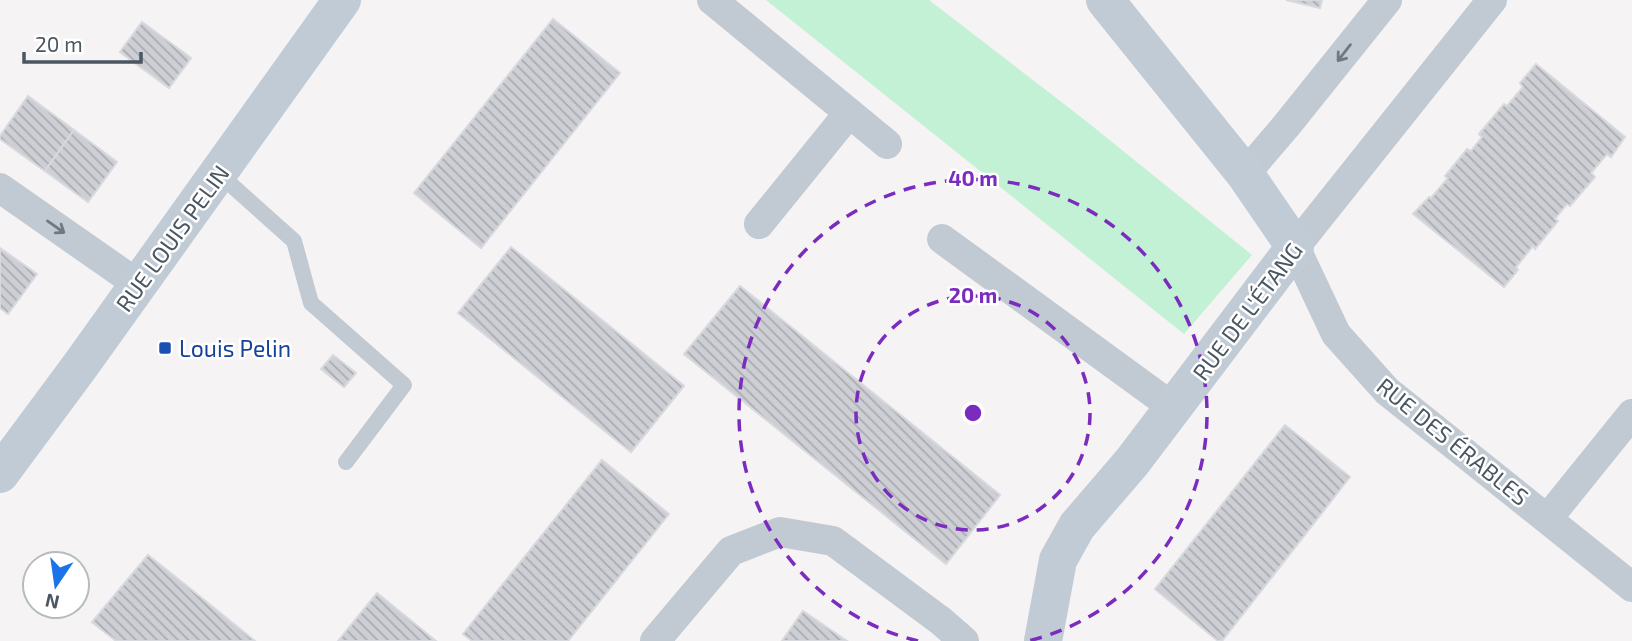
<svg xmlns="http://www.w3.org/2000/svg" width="1632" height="641" viewBox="0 0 1632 641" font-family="'Exo 2',sans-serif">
  <defs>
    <pattern id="building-back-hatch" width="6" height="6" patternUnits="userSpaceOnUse" patternTransform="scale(1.75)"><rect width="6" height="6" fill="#cdcfd5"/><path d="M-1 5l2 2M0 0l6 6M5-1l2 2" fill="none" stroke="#a8abb0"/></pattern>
  </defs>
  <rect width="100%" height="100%" fill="#f5f3f3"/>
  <path fill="#c3f1d5" d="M766,0h163l157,121 166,134 -68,79z"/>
  <g fill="url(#building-back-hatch)" stroke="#d7d9de" stroke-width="2">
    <path d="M1286,0h36l-2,8z"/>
    <path d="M553,19l67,54 -139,175 -67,-55z"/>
    <path d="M142,22l49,36 -22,30 -49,-36z"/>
    <path d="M1536,64l89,73 -14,20 -4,-3 -16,19 4,4 -25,29 -3,-2 -12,15 3,2 -23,28 -2,-3 -17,21 2,3 -14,17 -91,-73 16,-17 2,1 17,-20 -3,-2 22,-27 4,2 11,-14 -3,-3 25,-30 3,2 16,-19 -3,-4z"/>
    <path d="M28,96l46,34 -29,41 -45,-32v-3z"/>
    <path d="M74,130l43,32 -29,40 -43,-31z"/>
    <path d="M511,247l173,139 -53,66 -173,-139z"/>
    <path d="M0,248l37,26 -29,40 -8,-6z"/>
    <path d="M740,286l260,209 -54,69 -262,-210z"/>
    <path d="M333,355l23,18 -12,14 -23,-18z"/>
    <path d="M1285,425l65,52 -128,164h-4l-63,-52z"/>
    <path d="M602,460l67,54 -101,127h-96l-9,-7z"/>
    <path d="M148,555l39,31 68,55h-139l-24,-19z"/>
    <path d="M377,593l59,48h-98z"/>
    <path d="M803,611l44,30h-65z"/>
  </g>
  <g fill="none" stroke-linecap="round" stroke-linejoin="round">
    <path stroke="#c1cad2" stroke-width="16" d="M218,173l76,68 17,62 93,82 -58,77"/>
    <g stroke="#c1cad2" stroke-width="30">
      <path d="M712,0l175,144"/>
      <path d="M1492,0l-197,247 41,87 51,57 245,196"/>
      <path d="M1245,174l41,-48 101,-126"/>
      <path d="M0,188l139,97"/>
      <path d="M759,224l90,-111"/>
      <path d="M942,239l232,169"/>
      <path d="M1548,518l84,-104"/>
      <path d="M655,641l76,-90 49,-19 53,9 108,80 23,20"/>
    </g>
    <g stroke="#c1cbd6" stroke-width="38">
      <path d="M0,474l80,-108 262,-366"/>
      <path d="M1043,641l15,-81 19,-34 55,-64 163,-215 -50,-73 -140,-174"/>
    </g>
  </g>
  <defs><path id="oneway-shaft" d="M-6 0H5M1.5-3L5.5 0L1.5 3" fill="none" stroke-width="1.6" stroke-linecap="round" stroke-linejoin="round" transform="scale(1.75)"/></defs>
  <g stroke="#6e7983">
    <use href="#oneway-shaft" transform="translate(1344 53) rotate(128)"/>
    <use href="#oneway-shaft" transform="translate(56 227) rotate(35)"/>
  </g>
  <g fill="none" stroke="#7b2cbf" stroke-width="3.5" stroke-dasharray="12 9">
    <circle cx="973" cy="413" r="117"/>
    <path d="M918 641A234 234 0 1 1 1028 641"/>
  </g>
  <rect fill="#1a4fb4" stroke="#fff" stroke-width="2.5" x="158" y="341" width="14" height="14" rx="3.5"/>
  <g text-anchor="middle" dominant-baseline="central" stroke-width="5" stroke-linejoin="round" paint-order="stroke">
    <g font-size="23" fill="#4a5661" stroke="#fff">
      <text transform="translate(172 238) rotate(-54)">RUE LOUIS PELIN</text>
      <text transform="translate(1247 311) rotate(-53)">RUE DE L'ÉTANG</text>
      <text transform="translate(1453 441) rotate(39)">RUE DES ÉRABLES</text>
    </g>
    <g font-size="23" fill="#164399" stroke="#fff" text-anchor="start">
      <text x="179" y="348">Louis Pelin</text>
    </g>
  </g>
  <circle cx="973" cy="413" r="10" fill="#7b2cbf" stroke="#fff" stroke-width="3.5"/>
  <g font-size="21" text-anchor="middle" font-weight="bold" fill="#7b2cbf" stroke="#fff" stroke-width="5" stroke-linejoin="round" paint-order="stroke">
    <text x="973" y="186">40 m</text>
    <text x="973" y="303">20 m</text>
  </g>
  <g transform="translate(56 585) rotate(193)"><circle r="33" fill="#ffffff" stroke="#b7bbc0" stroke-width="2"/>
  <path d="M0-5L12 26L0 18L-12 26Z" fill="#1a73e8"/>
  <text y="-10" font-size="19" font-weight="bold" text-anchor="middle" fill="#4a5661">N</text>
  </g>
  <path d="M24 52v10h117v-10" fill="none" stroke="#4a5661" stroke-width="3.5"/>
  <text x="35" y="52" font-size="21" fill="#4a5661" stroke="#ffffff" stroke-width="5" paint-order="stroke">20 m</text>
</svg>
